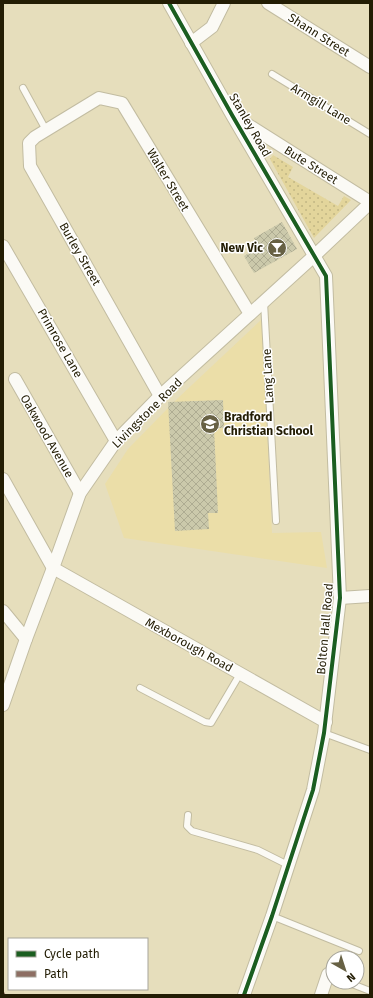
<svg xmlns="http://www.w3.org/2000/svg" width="373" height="998" viewBox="0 0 373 998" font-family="'Fira Sans',sans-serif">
  <defs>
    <pattern id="grass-dots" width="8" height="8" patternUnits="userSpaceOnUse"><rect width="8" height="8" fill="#e3d59b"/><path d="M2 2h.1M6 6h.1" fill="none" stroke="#c2b684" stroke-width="1.8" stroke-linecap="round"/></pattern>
    <pattern id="building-cross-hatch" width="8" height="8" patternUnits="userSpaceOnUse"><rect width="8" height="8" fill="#cbc9ab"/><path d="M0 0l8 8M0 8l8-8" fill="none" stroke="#aeac92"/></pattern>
  </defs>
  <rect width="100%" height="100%" fill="#e6debc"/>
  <path fill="#ebdea8" d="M262,319l10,214 49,-1 6,36 -203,-30 -19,-54 23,-35 49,-50z"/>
  <path fill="url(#grass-dots)" d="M273,155l20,12 -5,10 50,29 6,-10 7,4 -37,38 -44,-79z"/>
  <g fill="url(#building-cross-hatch)">
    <path d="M282,222l15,27 -43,24 -10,-17 15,-9 -5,-9z"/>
    <path d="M223,400l1,28h-10l4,85h-10l1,16 -34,2 -7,-129z"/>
  </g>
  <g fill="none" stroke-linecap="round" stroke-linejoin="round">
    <g stroke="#c2bca1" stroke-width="8">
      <g id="lane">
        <path d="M272,74l98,60"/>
        <path d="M23,88l23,42"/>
        <path d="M264,302l12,219"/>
        <path d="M140,688l65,34 6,1 29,-49"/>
        <path d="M324,733l46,17"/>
        <path d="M188,815l-1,11 5,5 66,19 30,15"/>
        <path d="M272,916l87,35"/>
        <path d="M347,982l23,9"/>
      </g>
    </g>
    <g stroke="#c2bca1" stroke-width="14">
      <g id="street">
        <path d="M169,3l63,112 94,161 14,322 -16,135 -11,57 -41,126 -28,79"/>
        <path d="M268,3l102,64"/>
        <path d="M191,43l21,-16 12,-24"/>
        <path d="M234,116l136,86"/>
        <path d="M3,246l113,195"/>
        <path d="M15,379l65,114"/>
        <path d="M160,396l-130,-230 -1,-23 6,-6 64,-39 23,5 128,211"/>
        <path d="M3,479l50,89 273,154"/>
        <path d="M340,598l30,-2"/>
        <path d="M3,611l23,28"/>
        <path d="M3,705l23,-66 27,-71 27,-75 36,-52 44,-45 154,-140 56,-53"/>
        <path d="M321,995l7,-21"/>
      </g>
    </g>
    <use href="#lane" stroke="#fbfaf5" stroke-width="6"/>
    <use href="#street" stroke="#fbfaf5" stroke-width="12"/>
    <path stroke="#8d6e63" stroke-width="3" stroke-dasharray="6 3" stroke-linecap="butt" d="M3,993l1,2"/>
    <g stroke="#fff" stroke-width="6">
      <path id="cycleway" d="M169,3l63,112 94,161 14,322 -16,135 -11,57 -41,126 -28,79"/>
    </g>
    <use href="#cycleway" stroke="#1b5e20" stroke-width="4"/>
  </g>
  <defs>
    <g id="bar-disc" transform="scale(1)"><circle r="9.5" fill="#676144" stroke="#fff"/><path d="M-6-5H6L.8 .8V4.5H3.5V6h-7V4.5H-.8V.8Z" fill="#fff"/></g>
    <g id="school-disc" transform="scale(1)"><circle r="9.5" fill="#676144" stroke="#fff"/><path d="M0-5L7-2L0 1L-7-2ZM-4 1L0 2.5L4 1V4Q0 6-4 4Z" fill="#fff"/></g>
  </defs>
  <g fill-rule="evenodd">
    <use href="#bar-disc" x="277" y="248"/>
    <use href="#school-disc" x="210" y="424"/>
  </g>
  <g text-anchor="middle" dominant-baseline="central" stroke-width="3" stroke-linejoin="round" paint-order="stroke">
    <g font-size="12" fill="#231d04" stroke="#fff">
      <text transform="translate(319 35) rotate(32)">Shann Street</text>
      <text transform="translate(321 104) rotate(31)">Armgill Lane</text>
      <text transform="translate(250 125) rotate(60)">Stanley Road</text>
      <text transform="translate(311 165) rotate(32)">Bute Street</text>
      <text transform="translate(168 180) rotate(59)">Walter Street</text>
      <text transform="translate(80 254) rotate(60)">Burley Street</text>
      <text transform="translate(60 343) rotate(60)">Primrose Lane</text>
      <text transform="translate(268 376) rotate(-93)">Lang Lane</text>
      <text transform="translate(147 413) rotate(-45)">Livingstone Road</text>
      <text transform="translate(47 436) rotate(60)">Oakwood Avenue</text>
      <text transform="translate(325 629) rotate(-85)">Bolton Hall Road</text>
      <text transform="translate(189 645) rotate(29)">Mexborough Road</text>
    </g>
    <g font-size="12" font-weight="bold" fill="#231d04" stroke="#fff" text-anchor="end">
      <text x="263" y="248">New Vic</text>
      <text x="224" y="417" text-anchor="start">Bradford<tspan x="224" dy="14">Christian School</tspan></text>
    </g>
  </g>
  <rect width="373" height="998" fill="none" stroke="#231d04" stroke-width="8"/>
  <rect x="8" y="938" width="140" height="52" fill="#ffffff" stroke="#a7a59b"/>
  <rect x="16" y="951" width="20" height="6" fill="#1b5e20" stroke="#a7a59b"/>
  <text x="44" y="958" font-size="12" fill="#231d04">Cycle path</text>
  <rect x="16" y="971" width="20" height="6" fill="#8d6e63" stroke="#a7a59b"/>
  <text x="44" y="978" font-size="12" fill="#231d04">Path</text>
  <g transform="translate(345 970) rotate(141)"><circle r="19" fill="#ffffff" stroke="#a7a59b"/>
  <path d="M0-3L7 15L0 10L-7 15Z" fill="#676144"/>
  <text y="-6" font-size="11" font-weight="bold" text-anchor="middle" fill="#231d04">N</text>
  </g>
</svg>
